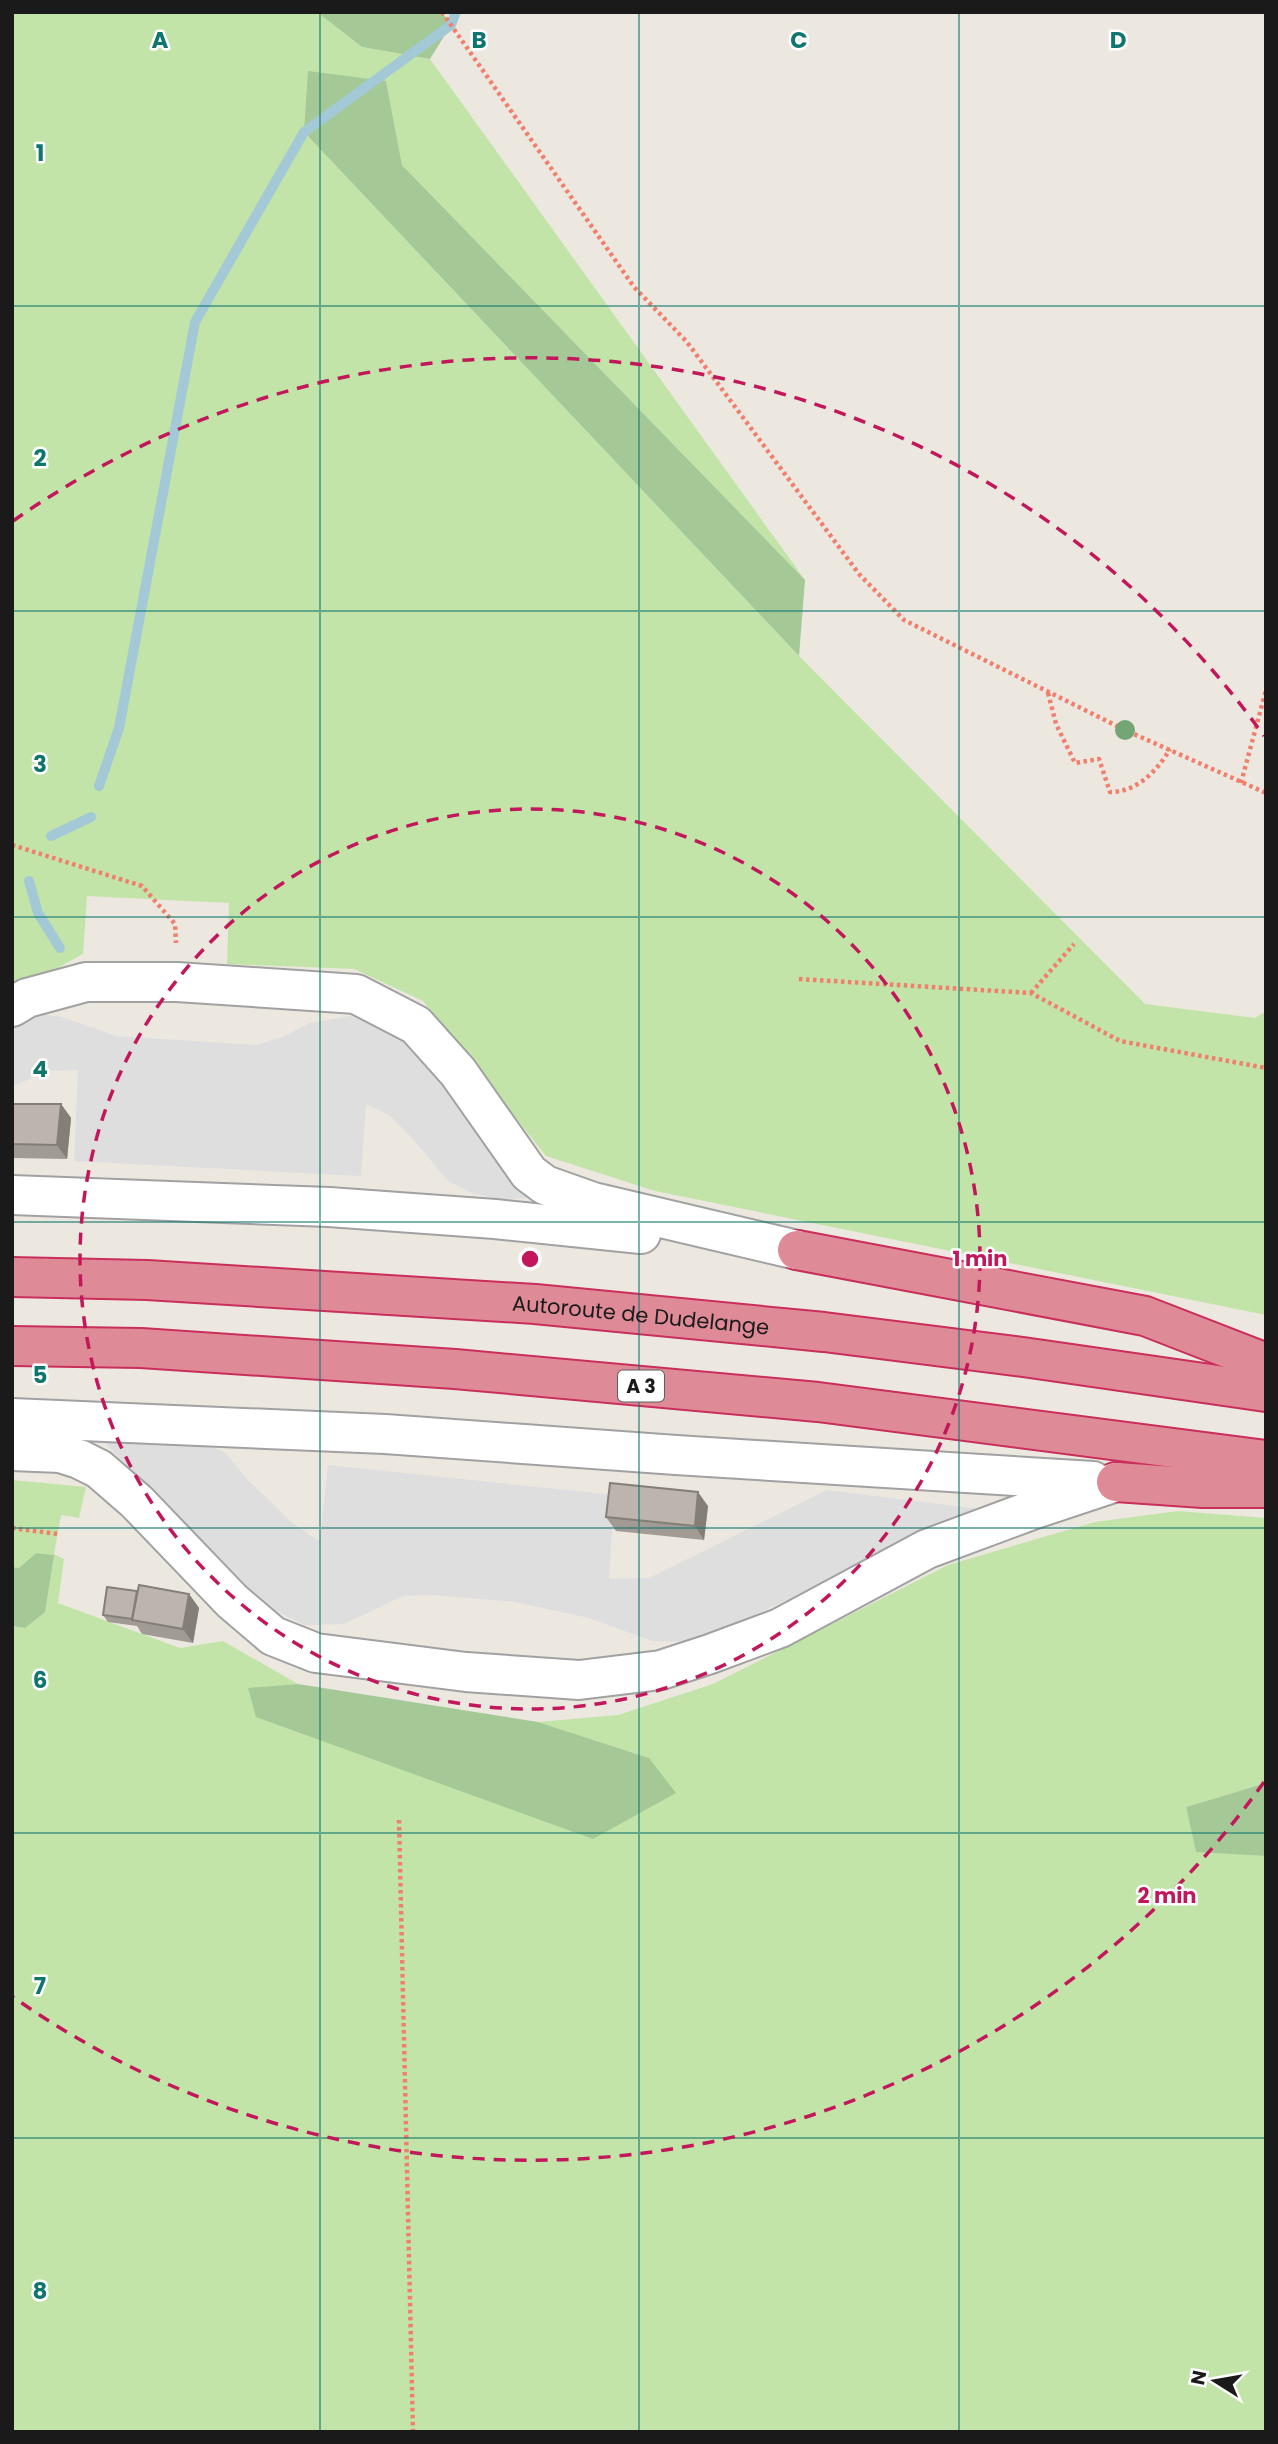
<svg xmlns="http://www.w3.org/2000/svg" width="1278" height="2444" viewBox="0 0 1278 2444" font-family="Poppins,sans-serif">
  <rect width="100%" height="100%" fill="#ece8e0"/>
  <g fill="#c3e4a8">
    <path d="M12,12h305l45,35 68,12 375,521 -403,-415 -16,-84 -82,51 495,524 346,348 110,14 11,-7v304l-611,-124 -109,-35 -123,-155 -69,-32 -127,-5 2,-61 -142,-7 -4,58 -71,39z"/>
    <path d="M12,1480l74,7 -7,31 -18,-3 -7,39 10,5 -6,44 122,45 43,-7 75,43 -49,5 400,69 -111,-36 80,-7 95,-31 235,-119 147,-43 83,-11 88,7v265l-80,24 10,44 70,5v576h-1254v-806l13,2 29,-73 -18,-2 -17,15 -7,-1z"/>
  </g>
  <g fill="#a4c997">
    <path d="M317,12h125l9,13 -21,34 -68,-12z"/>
    <path d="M308,71l78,10 16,84 403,415 -6,76 -495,-524z"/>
    <path d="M36,1553l18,2 -9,57 -20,16 -13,-2v-59l7,1z"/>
    <path d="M298,1684l240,38 111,36 27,35 -83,46 -337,-122 -8,-29z"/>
    <path d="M1266,1783v73l-70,-4 -10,-45z"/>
  </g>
  <g fill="#dedede">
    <path d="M31,1013l31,4 54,19 140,9 27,-8 27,-14 40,-7 38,11 39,33 108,137 -33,3 -30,-7 -24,-12 -35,-42 -24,-24 -23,-11 -5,72 -287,-15 4,-91 -32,1 -34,16v-64z"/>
    <path d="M104,1442l98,2 23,8 22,27 44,43 29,20 8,-77 286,30 -5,84 40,-1 178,-88 160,20 -293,132 -42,-1 -63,-23 -74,-16 -81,-7 -31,1 -59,28 -40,1 -49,-25z"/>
  </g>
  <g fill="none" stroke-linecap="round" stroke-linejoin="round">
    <g stroke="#a3c9d7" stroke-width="10">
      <path d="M99,786l20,-58 76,-406 109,-190 147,-107 5,-13"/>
      <path d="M51,836l40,-19"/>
      <path d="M29,881l9,32 22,35"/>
    </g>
    <g stroke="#a1a1a1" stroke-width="42">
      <g id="minor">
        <path d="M12,1007l15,-9 59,-16h91l179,12 60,31 42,47 71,101 16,12 48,17 204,48"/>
        <path d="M12,1195l317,12 166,12 146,15"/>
        <path d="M12,1418l373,16 291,21 417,26"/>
        <path d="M12,1451l48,2 19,6 20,10 38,33 95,99 41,35 43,17 150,19 113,8 82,-10 49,-16 70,-26 147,-79 105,-39 84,-28"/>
      </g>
    </g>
    <g stroke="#c92e5c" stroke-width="42">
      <g id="highway">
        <path d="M797,1250l348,66 121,47"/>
        <path id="s1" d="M12,1277l135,3 388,24 289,28 199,25 243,35"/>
        <path d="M12,1346l129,2 314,21 363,33 448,58"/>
        <path d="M1116,1482l87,6h63"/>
      </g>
    </g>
    <g stroke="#f0806d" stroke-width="4.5" stroke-dasharray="3.5 3.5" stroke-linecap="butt">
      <path d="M442,12l192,275 53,55 172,232 45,46 221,110 141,63"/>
      <path d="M1048,693l8,31 19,39 24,-4 11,33c27,0 47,-21 60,-43"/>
      <path d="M1241,783l25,-93"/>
      <path d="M12,845l130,41 33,38 1,19"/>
      <path d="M799,979l232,14 89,48 146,27"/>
      <path d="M1031,993l43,-49"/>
      <path d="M12,1528l46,6"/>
      <path d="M399,1820l14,612"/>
    </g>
    <use href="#minor" stroke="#fff" stroke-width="38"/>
    <use href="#highway" stroke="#df8b97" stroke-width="38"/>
  </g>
  <circle fill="#74a575" cx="1125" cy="730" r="10"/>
  <g fill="#a29b95">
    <path d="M12,1104h49l10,14 -4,41 -55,-1z"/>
    <path d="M708,1506l-4,34 -88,-9 -10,-14z"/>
    <path d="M137,1592l52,2 10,14 -6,35 -51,-9 -5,-8 -29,-4 -5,-7z"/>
  </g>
  <g fill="#847e79">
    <path d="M61,1104l10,14 -4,41 -10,-14z"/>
    <path d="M698,1492l10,14 -4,34 -9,-14z"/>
    <path d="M189,1594l10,14 -6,35 -10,-14z"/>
  </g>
  <g fill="#bcb4ad" stroke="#847e79" stroke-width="2">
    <path d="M12,1104h49l-4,41 -45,-1z"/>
    <path d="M610,1483l88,9 -3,34 -89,-9z"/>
    <path d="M139,1585l50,9 -6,35 -51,-9z"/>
    <path d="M107,1587l30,4 -5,28 -29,-4z"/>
  </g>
  <path fill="none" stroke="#0f766e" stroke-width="2" stroke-opacity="0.55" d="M320,12v2420M639,12v2420M959,12v2420M12,306h1254M12,611h1254M12,917h1254M12,1222h1254M12,1528h1254M12,1833h1254M12,2138h1254"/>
  <g fill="none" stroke="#c2185b" stroke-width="3.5" stroke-dasharray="12 9">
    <circle cx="530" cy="1259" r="450"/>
    <path d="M1264 1782A901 901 0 0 1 13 1997M13 521A901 901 0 0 1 1264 736"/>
  </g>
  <g text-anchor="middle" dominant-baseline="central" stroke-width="5" stroke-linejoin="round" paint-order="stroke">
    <rect fill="#fff" stroke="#5f5f5f" stroke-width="2" x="618" y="1370.5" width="46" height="31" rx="5"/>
    <g font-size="19" font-weight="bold" fill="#1a1a1a">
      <text x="641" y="1386">A 3</text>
    </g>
    <g font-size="21" fill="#1a1a1a" stroke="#fff">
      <text stroke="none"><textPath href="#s1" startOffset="630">Autoroute de Dudelange</textPath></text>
    </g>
  </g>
  <g font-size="23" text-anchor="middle" font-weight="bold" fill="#0f766e" stroke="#fff" stroke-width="5" stroke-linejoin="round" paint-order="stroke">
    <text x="160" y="48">A</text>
    <text x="479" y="48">B</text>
    <text x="799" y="48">C</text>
    <text x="1118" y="48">D</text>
    <text x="40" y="161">1</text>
    <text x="40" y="466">2</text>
    <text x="40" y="772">3</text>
    <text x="40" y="1077">4</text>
    <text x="40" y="1383">5</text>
    <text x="40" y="1688">6</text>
    <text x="40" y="1994">7</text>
    <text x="40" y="2299">8</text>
  </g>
  <circle cx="530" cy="1259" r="10" fill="#c2185b" stroke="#fff" stroke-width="3.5"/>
  <g font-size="21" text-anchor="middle" font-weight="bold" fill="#c2185b" stroke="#fff" stroke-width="5" stroke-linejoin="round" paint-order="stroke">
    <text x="980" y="1266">1 min</text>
    <text x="1167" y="1903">2 min</text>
  </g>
  <rect width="1278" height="2444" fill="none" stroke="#1a1a1a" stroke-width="28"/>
  <g transform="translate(1215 2381) rotate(281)" stroke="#ffffff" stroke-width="5" paint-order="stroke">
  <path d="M0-5L12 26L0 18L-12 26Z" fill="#1a1a1a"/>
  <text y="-10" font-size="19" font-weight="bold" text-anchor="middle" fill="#1a1a1a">N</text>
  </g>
</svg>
